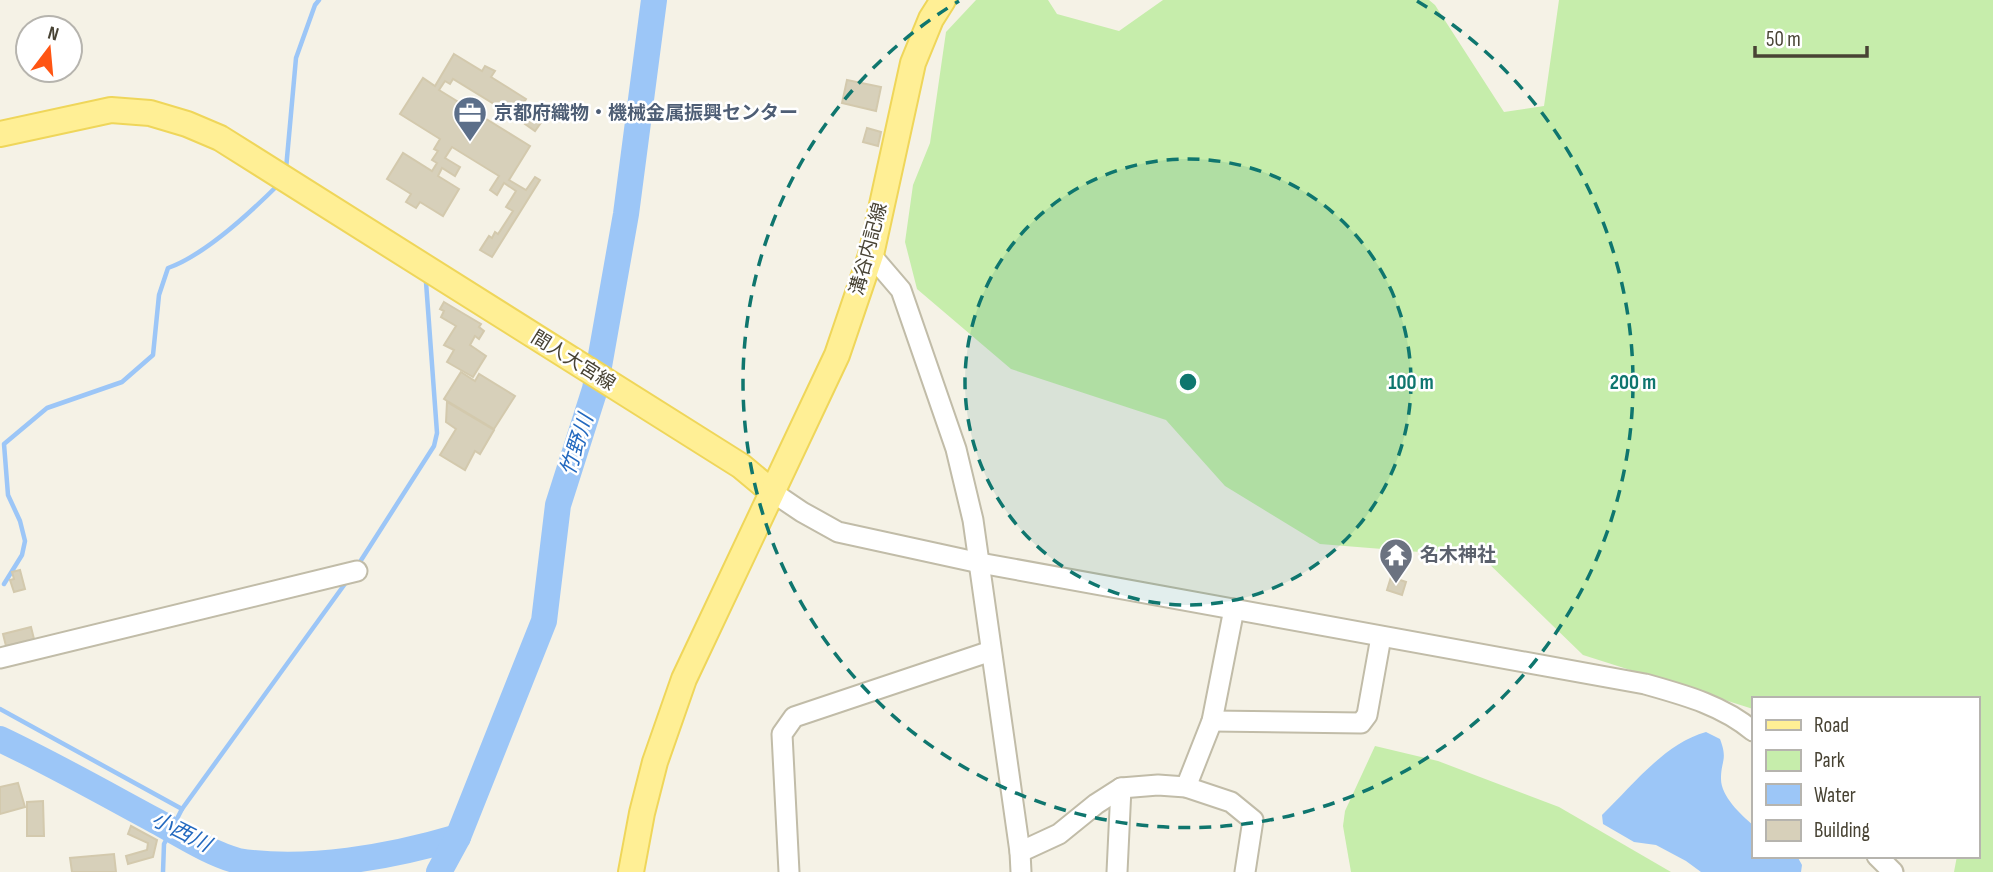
<svg xmlns="http://www.w3.org/2000/svg" width="1993" height="872" viewBox="0 0 1993 872" font-family="'Sofia Sans Condensed','Noto Sans JP',sans-serif">
  <rect width="100%" height="100%" fill="#f5f2e6"/>
  <g fill="#c6edab">
    <path d="M976,0h72l9,14 62,17 44,-31h266l6,5 69,107 40,-6 15,-106h434v872h-39l3,-16h20v-157h-224v10l-170,-54 -101,-98 -162,-13 -95,-58 -59,-66 -155,-51 -94,-80 -12,-47 8,-57 17,-42 16,-111z"/>
    <path d="M1375,746l63,15 121,46 112,65h-320l-8,-46 2,-15z"/>
  </g>
  <path fill="#9cc6f7" d="M1706,732l14,7c8,21 1,21 1,40 0,17 20,36 32,46v31h44l5,9 -1,7h-100l-15,-11 -30,-16 -22,-3 -31,-18 -1,-9c30,-29 63,-72 104,-83z"/>
  <g fill="none" stroke-linecap="round" stroke-linejoin="round">
    <g stroke="#9cc6f7" stroke-width="4.5">
      <path d="M286,169l10,-111 19,-53 4,-5"/>
      <path d="M358,565l76,-119 3,-13 -11,-151"/>
      <path d="M4,584l18,-29 3,-14 -5,-20 -12,-26 -4,-51 43,-36 75,-26 31,-27 6,-60 9,-27c37,-13 83,-56 112,-85"/>
      <path d="M0,709l182,100"/>
      <path d="M163,872l1,-28 18,-35 165,-228"/>
    </g>
    <g stroke="#9cc6f7" stroke-width="26">
      <path d="M0,739c53,25 104,54 156,82 26,14 53,32 82,40 68,11 153,-4 220,-24"/>
      <path d="M439,872l19,-35 86,-216 14,-116 37,-116 31,-175 28,-214"/>
    </g>
  </g>
  <g fill="#d7d0ba" stroke="#d3c9ad" stroke-width="2">
    <path d="M454,54l28,17 3,-5 10,5 -4,6 35,22 -11,18 -62,-38 -3,5 -5,-3 -6,9 91,56 -21,34 17,10 9,-13 5,3 -48,77 -12,-7 9,-14 3,2 3,-6 3,2 15,-23 -7,-4 10,-16 -12,-8 -7,12 -7,-5 9,-14 -47,-29 -7,11 15,9 -5,9 -13,-8 -4,8 21,13 -16,27 -23,-14 -4,6 -10,-6 5,-8 -24,-15 16,-26 29,18 5,-8 -5,-3 6,-9 -4,-2 6,-10 -40,-25 23,-36 12,8z"/>
    <path d="M847,80l34,7 -5,24 -34,-8z"/>
    <path d="M535,110l10,7 -10,14 -10,-7z"/>
    <path d="M867,128l14,4 -3,14 -15,-4z"/>
    <path d="M444,302l37,22 -2,3 5,4 -5,8 -4,-3 -5,9 16,11 -13,21 -26,-15 7,-12 -10,-5 12,-19 -15,-9 3,-6 -4,-2z"/>
    <path d="M461,372l14,9 4,-7 36,22 -21,33 -50,-30z"/>
    <path d="M447,402l47,28 -14,24 -5,-3 -10,19 -25,-15 16,-26 -10,-7z"/>
    <path d="M20,570l5,19 -11,3 -4,-12 4,-1 -2,-7z"/>
    <path d="M1391,577l15,5 -4,13 -15,-5z"/>
    <path d="M31,627l3,12 -28,7 -3,-12z"/>
    <path d="M18,783l7,24 -25,7v-27z"/>
    <path d="M43,801l1,35h-17v-34z"/>
    <path d="M131,826l26,14 -4,17 -25,7 -2,-8 21,-6 1,-7 -20,-9z"/>
    <path d="M114,854l2,18h-44l-2,-14z"/>
  </g>
  <g fill="none" stroke-linecap="round" stroke-linejoin="round">
    <g stroke="#c1bca8" stroke-width="23">
      <g id="minor">
        <path d="M871,255l30,35 55,159 17,71 47,332 1,20"/>
        <path d="M771,491l31,21 36,20 142,31 665,121c39,11 77,21 108,47"/>
        <path d="M0,658l357,-87"/>
        <path d="M1212,721l149,2 6,-8 14,-78"/>
        <path d="M1186,787l26,-66 22,-112"/>
        <path d="M1020,852l39,-18 37,-30 25,-16 37,-3 28,2 45,15 22,18 -8,52"/>
        <path d="M1877,856l16,16"/>
        <path d="M789,872l-7,-138 12,-17 197,-66"/>
        <path d="M1117,872l4,-84"/>
      </g>
    </g>
    <g stroke="#efd65a" stroke-width="28">
      <g id="major">
        <path d="M0,134l111,-24 39,3 37,11 33,14 521,328 30,25"/>
        <path d="M631,872l11,-59 13,-51 29,-83 153,-324 34,-100 42,-192 18,-44 12,-19"/>
      </g>
    </g>
    <use href="#minor" stroke="#fff" stroke-width="19"/>
    <use href="#major" stroke="#ffef95" stroke-width="24"/>
  </g>
  <circle cx="1188" cy="382" r="223" fill="#0f766e" fill-opacity=".12"/>
  <g fill="none" stroke="#0f766e" stroke-width="3.5" stroke-dasharray="12 9">
    <circle cx="1188" cy="382" r="223"/>
    <path d="M1417 1A445 445 0 1 1 959 1"/>
  </g>
  <defs>
    <g id="office-pin" transform="scale(1.75)"><path d="M0 17L-7.5 6A9.5 9.5 0 1 1 7.5 6Z" fill="#5c6f8a" stroke="#fff"/><path d="M-6-3h4V-5.5h4V-3h4V5H-6ZM-1-4.5V-3h2v-1.5ZM-6 0V1H6V0Z" fill="#fff"/></g>
    <g id="temple-pin" transform="scale(1.75)"><path d="M0 17L-7.5 6A9.5 9.5 0 1 1 7.5 6Z" fill="#6b7280" stroke="#fff"/><path d="M0-6L5-2H3V0L6.5 2.5H4V6H1.5V3h-3V6H-4V2.5H-6.5L-3 0V-2H-5Z" fill="#fff"/></g>
  </defs>
  <g fill-rule="evenodd">
    <use href="#office-pin" x="470" y="113"/>
    <use href="#temple-pin" x="1396" y="555"/>
  </g>
  <g text-anchor="middle" dominant-baseline="central" stroke-width="5" stroke-linejoin="round" paint-order="stroke">
    <g font-size="19" font-weight="bold" fill="#4e5e75" stroke="#fff" text-anchor="start">
      <text x="494" y="113">京都府織物・機械金属振興センター</text>
    </g>
    <g font-size="19" fill="#484334" stroke="#fff">
      <text transform="translate(869 249) rotate(-75)">溝谷内記線</text>
      <text transform="translate(573 361) rotate(32)">間人大宮線</text>
    </g>
    <g font-size="19" font-weight="bold" fill="#5b616d" stroke="#fff" text-anchor="start">
      <text x="1420" y="555">名木神社</text>
    </g>
    <g font-size="21" font-style="italic" fill="#2369bf" stroke="#fff">
      <text transform="translate(577 445) rotate(-72)">竹野川</text>
      <text transform="translate(181 832) rotate(27)">小西川</text>
    </g>
  </g>
  <circle cx="1188" cy="382" r="10" fill="#0f766e" stroke="#fff" stroke-width="3.5"/>
  <g font-size="21" text-anchor="middle" font-weight="bold" fill="#0f766e" stroke="#fff" stroke-width="5" stroke-linejoin="round" paint-order="stroke">
    <text x="1411" y="389">100 m</text>
    <text x="1633" y="389">200 m</text>
  </g>
  <rect x="1752" y="697" width="228" height="161" fill="#ffffff" stroke="#b6b4ae" stroke-width="2"/>
  <rect x="1766" y="720" width="35" height="10" fill="#ffef95" stroke="#b6b4ae" stroke-width="2"/>
  <text x="1814" y="732" font-size="21" fill="#484334">Road</text>
  <rect x="1766" y="750" width="35" height="21" fill="#c6edab" stroke="#b6b4ae" stroke-width="2"/>
  <text x="1814" y="767" font-size="21" fill="#484334">Park</text>
  <rect x="1766" y="784" width="35" height="21" fill="#9cc6f7" stroke="#b6b4ae" stroke-width="2"/>
  <text x="1814" y="802" font-size="21" fill="#484334">Water</text>
  <rect x="1766" y="820" width="35" height="21" fill="#d7d0ba" stroke="#b6b4ae" stroke-width="2"/>
  <text x="1814" y="837" font-size="21" fill="#484334">Building</text>
  <g transform="translate(49 49) rotate(16)"><circle r="33" fill="#ffffff" stroke="#b6b4ae" stroke-width="2"/>
  <path d="M0-5L12 26L0 18L-12 26Z" fill="#ff5513"/>
  <text y="-10" font-size="19" font-weight="bold" text-anchor="middle" fill="#484334">N</text>
  </g>
  <path d="M1755 46v10h112v-10" fill="none" stroke="#484334" stroke-width="3.5"/>
  <text x="1766" y="46" font-size="21" fill="#484334" stroke="#ffffff" stroke-width="5" paint-order="stroke">50 m</text>
</svg>
